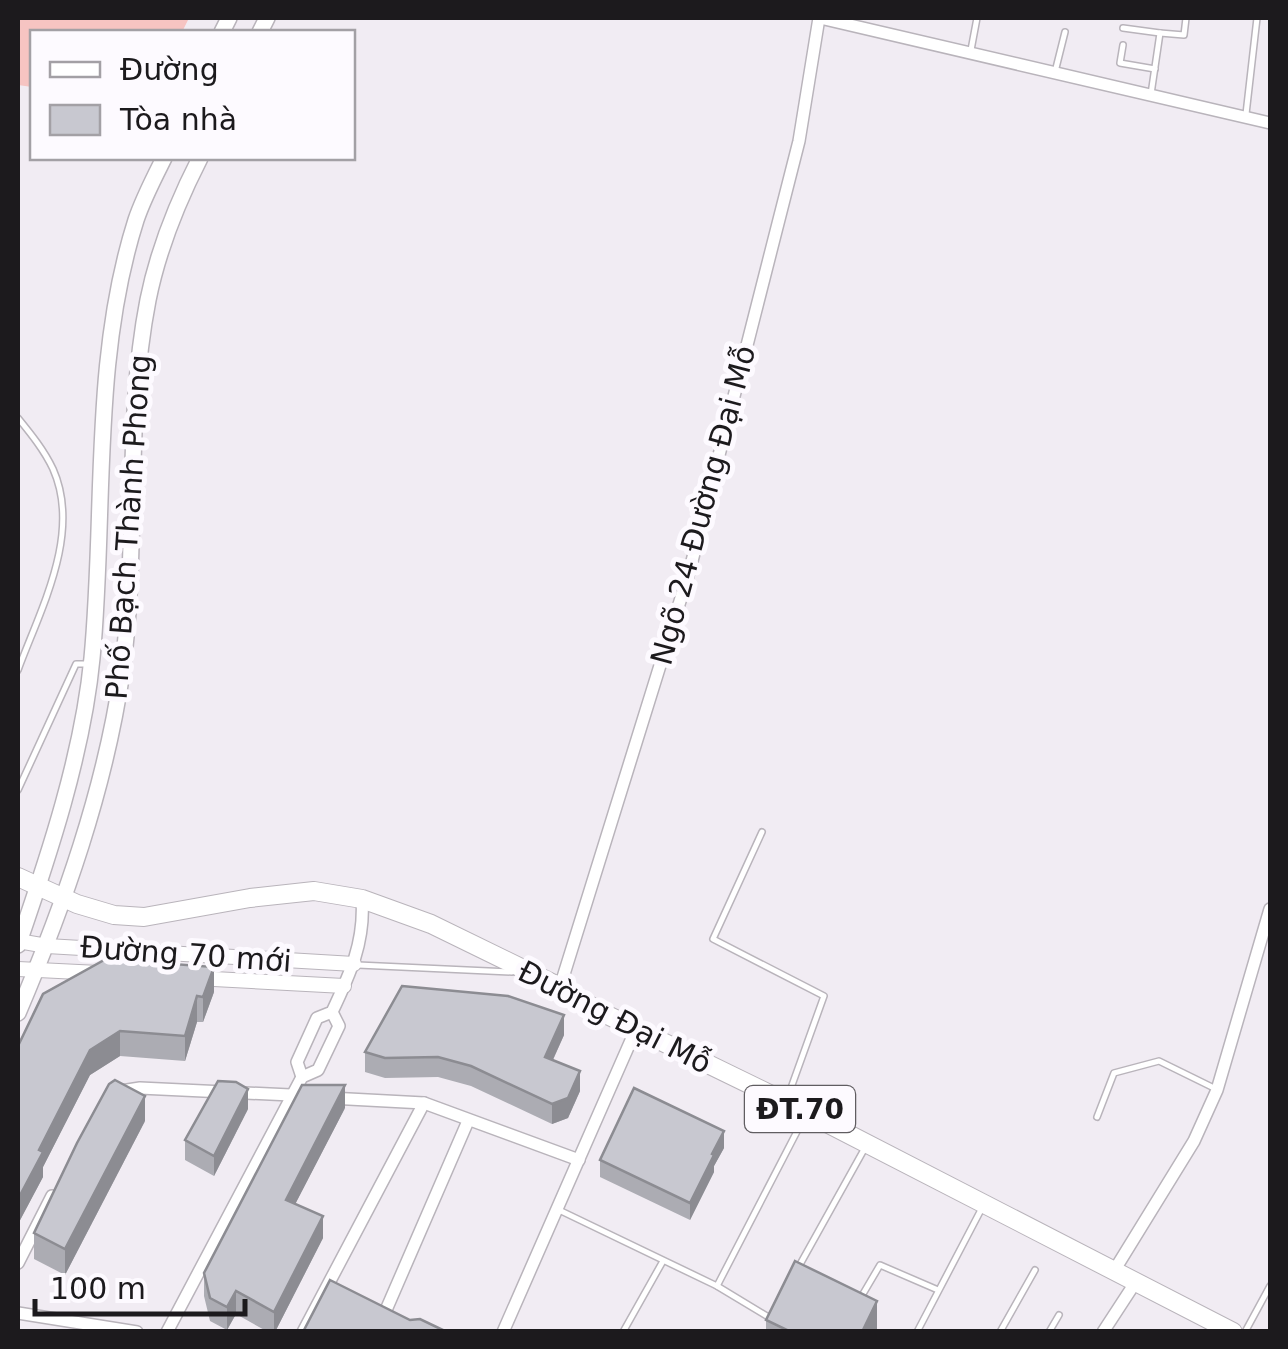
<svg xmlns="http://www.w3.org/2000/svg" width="1288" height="1349" viewBox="0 0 1288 1349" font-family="'DejaVu Sans',sans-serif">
  <rect width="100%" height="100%" fill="#f1ecf3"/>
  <path fill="#f6c4c2" d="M18,18h171l-7,14h-150v55l-14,-2z"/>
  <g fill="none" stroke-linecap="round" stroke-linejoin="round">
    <g stroke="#b9b4bb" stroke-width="8">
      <g id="service">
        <path d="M1123,28l37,5 -9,61"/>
        <path d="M1160,33l24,2 2,-17"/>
        <path d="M1123,45l-3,18 35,6"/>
        <path d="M971,50l6,-32"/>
        <path d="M1055,72l10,-40"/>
        <path d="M1246,114l11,-96"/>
        <path d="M18,418c13,16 26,32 35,51 29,65 -13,141 -35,201"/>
        <path d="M18,790l58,-126h12"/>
        <path d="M762,832l-49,107 111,57 -37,103"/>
        <path d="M358,965l154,7"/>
        <path d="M1097,1117l17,-44 45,-12 57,28"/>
        <path d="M559,1210l158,76 53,32"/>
        <path d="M798,1268l68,-122"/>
        <path d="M717,1286l88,-170"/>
        <path d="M860,1299l20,-34 58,25"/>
        <path d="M623,1332l40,-71"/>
        <path d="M917,1332l66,-126"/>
        <path d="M1000,1332l35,-62"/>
        <path d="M1049,1332l10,-17"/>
        <path d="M1245,1332l25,-46"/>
      </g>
    </g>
    <g stroke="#b9b4bb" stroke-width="14">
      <g id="minor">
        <path d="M820,18l450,105"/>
        <path d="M560,987l130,-418 109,-428 20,-123"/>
        <path d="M302,1077l-5,-15 20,-44 15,-6c18,-38 33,-70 30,-113"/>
        <path d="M121,1091l19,-3 172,8"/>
        <path d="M330,1098l94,5 155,57"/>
        <path d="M18,1263l34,-67"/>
        <path d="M1114,1271l80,-130 23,-51 53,-181"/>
        <path d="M18,1313l119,19"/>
        <path d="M383,1317l85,-196"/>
        <path d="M167,1332l135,-255 16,-7 21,-44 -7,-14"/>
        <path d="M303,1332l121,-229"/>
        <path d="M503,1332l133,-303"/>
        <path d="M1103,1332l32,-49"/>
      </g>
    </g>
    <g stroke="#b9b4bb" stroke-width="16">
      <g id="tertiary">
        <path d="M18,941l29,5 307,18"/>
        <path d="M18,969l81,4"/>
        <path d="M195,978l149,8"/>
      </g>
    </g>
    <g stroke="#b9b4bb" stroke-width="18">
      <g id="secondary">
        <path d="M222,32l7,-14"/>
        <path d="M260,32l7,-14"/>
        <path d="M18,945c31,-90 65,-192 74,-287 14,-145 -1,-297 44,-438 7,-21 18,-42 28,-62"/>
        <path d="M18,1013c46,-108 87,-224 104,-341 17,-123 2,-250 26,-372 10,-50 29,-97 52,-142"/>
      </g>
    </g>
    <g stroke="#b9b4bb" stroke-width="20">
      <path id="primary" d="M18,877l59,27 37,11 30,2 106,-19 64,-7 48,8 69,25 129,63 37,23 189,92 447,230"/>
    </g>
    <use href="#service" stroke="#fff" stroke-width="5"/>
    <use href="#minor" stroke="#fff" stroke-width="11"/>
    <use href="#tertiary" stroke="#fff" stroke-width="14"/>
    <use href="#secondary" stroke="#fff" stroke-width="15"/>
    <use href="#primary" stroke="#fff" stroke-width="18"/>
  </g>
  <g fill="#acacb3">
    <path d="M214,992l-11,30h-6l-12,39 -65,-5 -30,19 -47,92v10l-25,47v-178z"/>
    <path d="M564,1035l-11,25 27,31 -12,27 -16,6 -81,-38 -33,-9 -53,1 -20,-6v-20z"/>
    <path d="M345,1108l-50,96 28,34 -48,94h-7l-32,-18 -9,16 -17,-9 -6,-25v-23z"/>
    <path d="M248,1109l-34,67 -29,-16v-20z"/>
    <path d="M145,1121l-80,154 -31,-16v-26z"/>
    <path d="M724,1148l-10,18v6l-24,48 -90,-43v-17z"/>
    <path d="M766,1320l111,12h-111z"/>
  </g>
  <g fill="#8c8c92">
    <path d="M214,967v25l-11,30v-25z"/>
    <path d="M197,996v26l-12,39v-25z"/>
    <path d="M564,1015v20l-19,42v-20z"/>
    <path d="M120,1031v25l-30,19 -47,92v10l-25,47v-25l21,-49 51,-100z"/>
    <path d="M580,1071v20l-12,27 -16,6v-20z"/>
    <path d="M345,1085v23l-59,114v-22z"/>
    <path d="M248,1089v20l-34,67v-20z"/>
    <path d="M145,1096v25l-80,154v-26z"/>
    <path d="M724,1131v17l-10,18v6l-24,48v-17l22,-49z"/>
    <path d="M323,1216v22l-48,94h-1v-20z"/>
    <path d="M236,1291v23l-9,16v-23z"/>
    <path d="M877,1301v31h-15z"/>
  </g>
  <g fill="#c8c8d0" stroke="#8c8c92" stroke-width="2.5">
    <path d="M106,959l108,8 -11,30 -6,-1 -12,40 -65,-5 -30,19 -51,100 4,2 -25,47v-153l25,-52z"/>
    <path d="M402,986l106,10 56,19 -19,42 35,14 -12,27 -16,6 -81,-38 -33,-9 -53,1 -20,-6z"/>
    <path d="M115,1080l30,16 -80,153 -31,-16 43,-90 32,-59z"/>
    <path d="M218,1081l18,1 12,7 -34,67 -29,-16z"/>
    <path d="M302,1085h43l-59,115 37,16 -49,96 -38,-21 -9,16 -17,-9 -6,-25z"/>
    <path d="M634,1088l90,43 -12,23 2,1 -24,48 -90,-43z"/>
    <path d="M795,1261l82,40 -15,31h-71l-25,-12z"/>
    <path d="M330,1280l80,40 10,-1 27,13h-144z"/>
  </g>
  <g text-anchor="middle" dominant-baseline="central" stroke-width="10" stroke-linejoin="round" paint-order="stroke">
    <rect fill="#fdfaff" stroke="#605d61" stroke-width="2.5" x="745" y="1086" width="110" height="46" rx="8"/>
    <g font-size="28" font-weight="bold" fill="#1c1a1d">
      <text x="800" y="1109">ĐT.70</text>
    </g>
    <g font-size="30" fill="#1c1a1d" stroke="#fdfaff">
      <text transform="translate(703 505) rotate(-75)">Ngõ 24 Đường Đại Mỗ</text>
      <text transform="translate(128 527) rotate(-86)">Phố Bạch Thành Phong</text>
      <text transform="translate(186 954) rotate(4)">Đường 70 mới</text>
      <text transform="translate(615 1017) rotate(27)">Đường Đại Mỗ</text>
    </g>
  </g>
  <rect width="1288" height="1349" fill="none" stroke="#1c1a1d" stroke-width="40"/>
  <rect x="30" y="30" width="325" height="130" fill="#fdfaff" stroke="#a3a0a5" stroke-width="2.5"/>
  <rect x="50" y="62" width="50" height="15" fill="#ffffff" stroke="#a3a0a5" stroke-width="2.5"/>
  <text x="120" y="80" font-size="30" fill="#1c1a1d">Đường</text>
  <rect x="50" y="105" width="50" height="30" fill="#c8c8d0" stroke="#a3a0a5" stroke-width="2.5"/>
  <text x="120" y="130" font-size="30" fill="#1c1a1d">Tòa nhà</text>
  <path d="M35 1299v15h210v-15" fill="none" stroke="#1c1a1d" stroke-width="5"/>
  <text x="50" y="1299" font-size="30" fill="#1c1a1d" stroke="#fdfaff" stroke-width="8" paint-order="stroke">100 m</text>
</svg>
